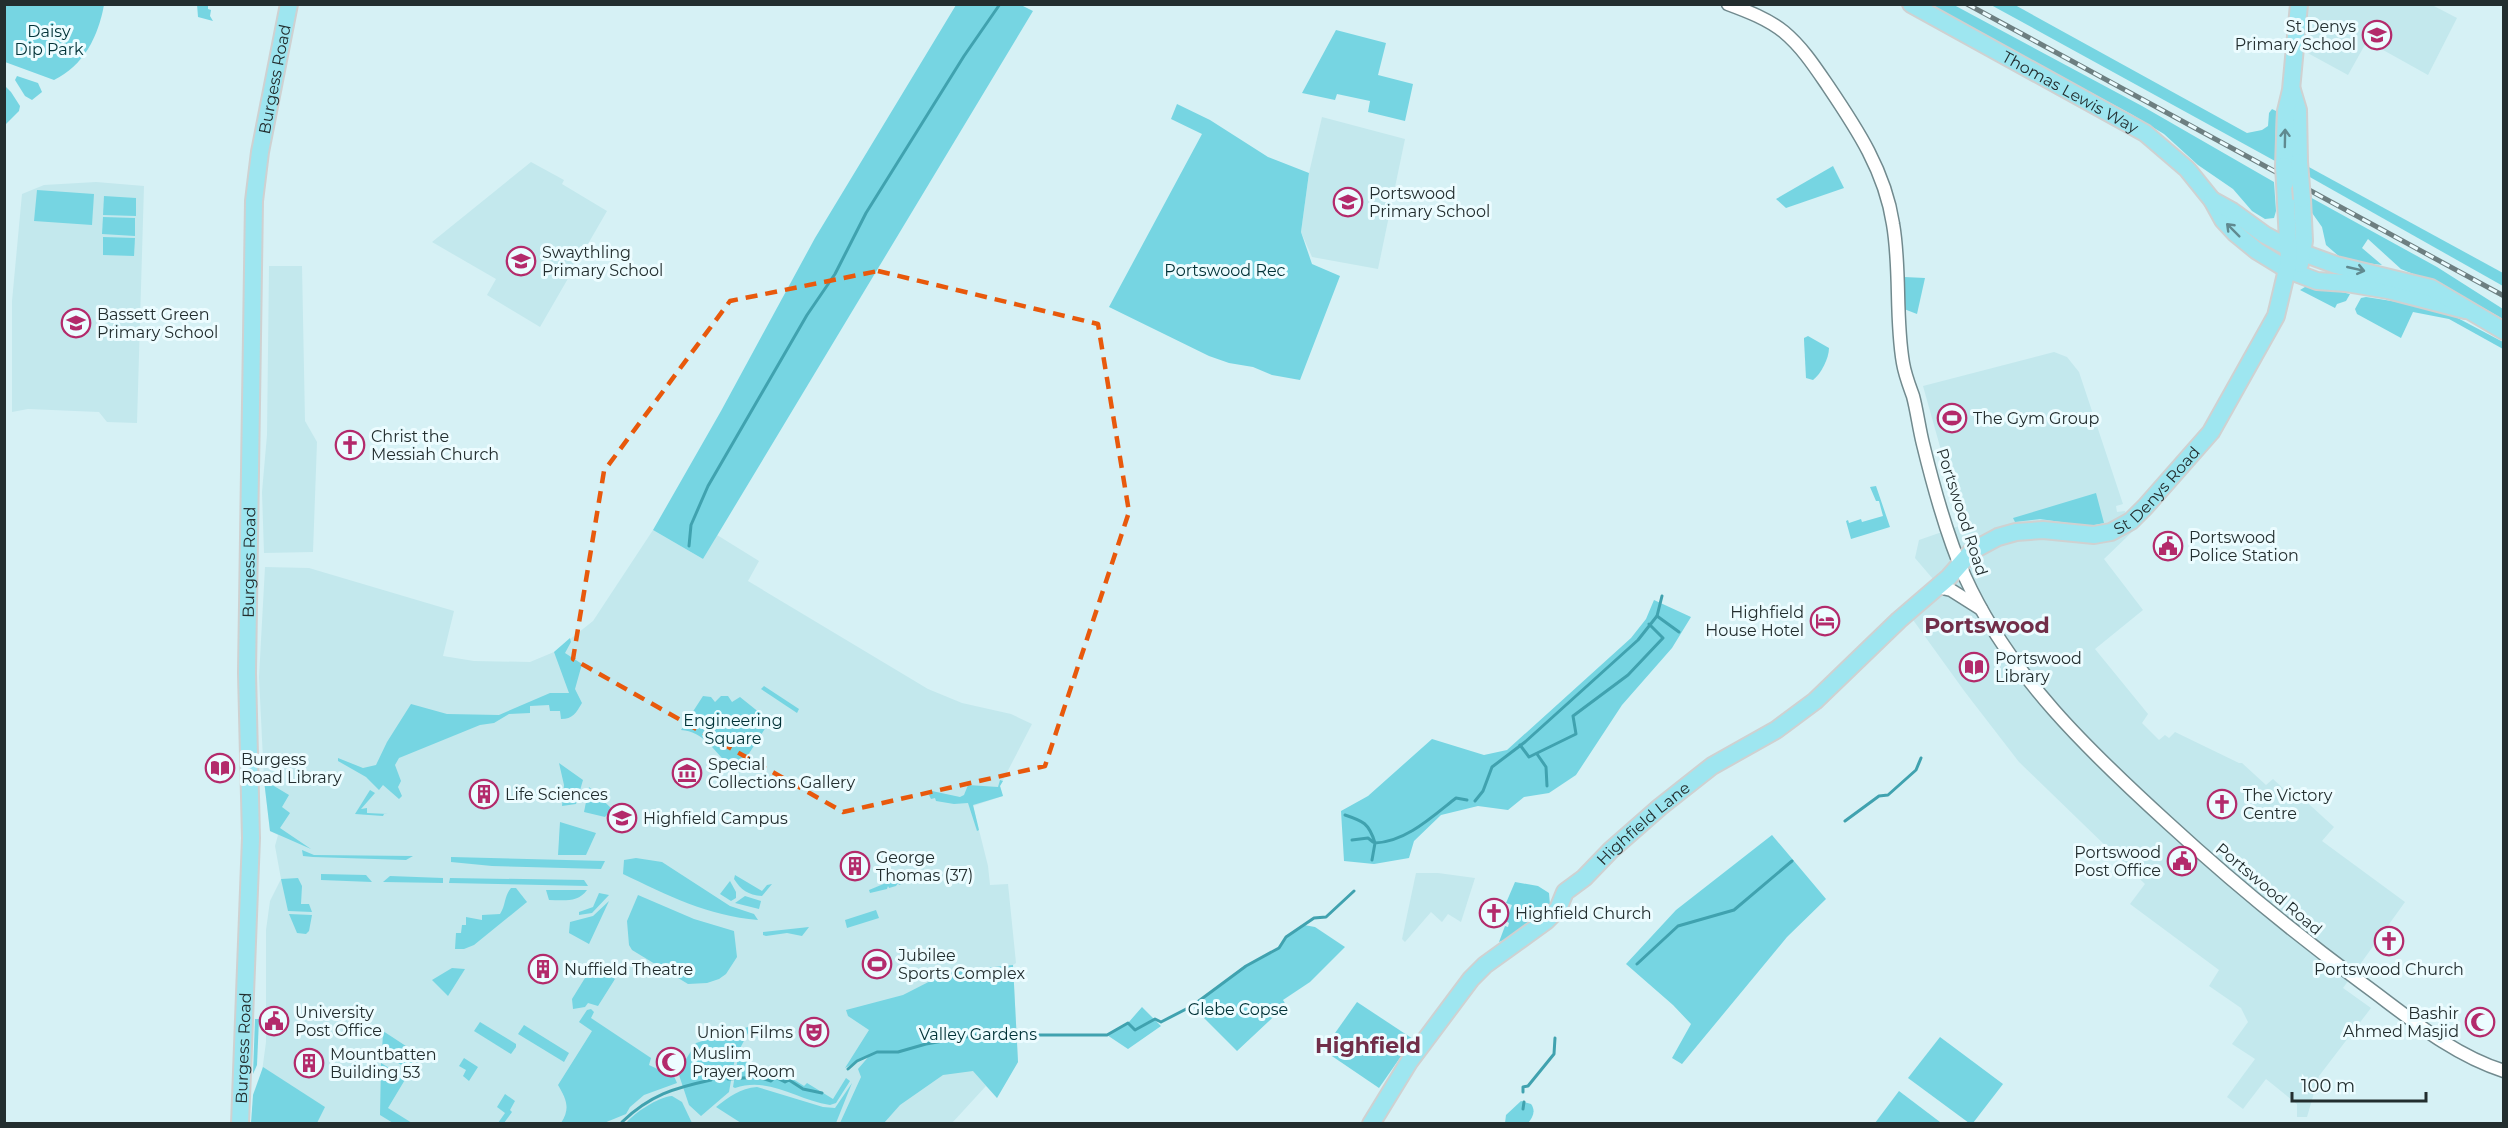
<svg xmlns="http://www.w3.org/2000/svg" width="2508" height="1128" viewBox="0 0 2508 1128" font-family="Montserrat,sans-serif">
  <rect width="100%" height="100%" fill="#d6f1f5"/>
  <g fill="#c3e8ed">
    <path d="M2308,5h124l25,13 -29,57 -61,-34 -19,34 -44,-24z"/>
    <path d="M1322,117l83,22 -27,130 -66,-12 -11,-25 8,-59z"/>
    <path d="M531,162l33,18 -2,4 45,27 -67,116 -53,-32 9,-16 -64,-37z"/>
    <path d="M96,182l48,4 -7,237 -30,-1 -8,-10 -71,-3 -16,3v-111l10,-107 22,-9z"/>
    <path d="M269,266h33l3,155 12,21 -4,110 -49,1 -2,-61 5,-57z"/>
    <path d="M2054,352l13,5 12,15 44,132 -7,2 1,6 8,-1 8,20 -29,28 39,51 -48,39 53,65 -6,9 17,17 6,-5 4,3 6,-6 64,31h3l24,22 7,-6 22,20 4,-4 35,32 -12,14 83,61 -62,86 28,20 -52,68 -12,41h-10v-13l-31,-25 -23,30 -16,-12 28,-38 -23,-15 16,-22 -7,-14 -32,-22 10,-16 -89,-66 15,-20 -126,-122 -54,-70 -62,-86 30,-27 -18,-21 4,-18 43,-15 -39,-139z"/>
    <path d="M653,530l50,29 14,-24 42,26 -11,20 180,108 34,14 49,11 21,10 -32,62 3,10 -30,10 15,60 2,19 18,-1 8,79 -3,2 5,97 -21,36 -11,-12 -34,37 -635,1 -64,-29 8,-16 5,-37v-112l4,-29 11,-22 -6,-33 3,-11 -8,-4 -6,-51 -5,-103 6,-110 44,1 145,43 -11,45 31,5 56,1 24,-10 39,-31z"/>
    <path d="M1416,873h22l37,5 -14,44 -13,-8 -6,8 -11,-10 -26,30 -3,-3z"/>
  </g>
  <g fill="#76d5e2">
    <path d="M197,4l11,1v4l3,1 -1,6 3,5 -15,-4z"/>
    <path d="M4,5l1,-1 99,1c-6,32 -20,60 -50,75l-49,-18z"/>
    <path d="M956,5h65l12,6 -330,548 -50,-29 68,-119 94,-173z"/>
    <path d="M1927,5h27l188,101 132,76 2,29 -2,7 -9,1 -13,-8 -19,-22 -35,-24 -34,-31 -33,-20z"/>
    <path d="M1991,5h24l232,128 15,-3 6,-4 1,-13 3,-4 4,2 -1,50z"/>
    <path d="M1336,30l50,13 -8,32 35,9 -8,37 -37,-9 2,-11 -33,-7 -2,6 -33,-7z"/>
    <path d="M17,76l21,7 4,9 -10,8 -7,-4 -10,-16z"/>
    <path d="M5,86l6,6 9,14 -1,5 -14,14z"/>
    <path d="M1177,104l33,16 58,37 41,16 -8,59 11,32 28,12 -40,104 -28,-5 -19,-8 -24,-4 -20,-7 -100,-49 93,-173 -31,-15z"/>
    <path d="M1833,166l11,22 -58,20 -10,-9z"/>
    <path d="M2307,166l196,107v13l-195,-110z"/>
    <path d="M37,190l57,4 -2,31 -58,-4z"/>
    <path d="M104,196l32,2v18l-33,-1z"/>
    <path d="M2308,196l129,71 66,42v10l-55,-31 -47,-19 -33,-30 -6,9 20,17 -32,-4 -9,-3 -15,-13 -4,-18 -12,-17z"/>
    <path d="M103,217l32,1v18l-33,-2z"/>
    <path d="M103,237l32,1 -1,18 -31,-1z"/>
    <path d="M1904,277l21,1 -8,36 -13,-5z"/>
    <path d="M2315,286l35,8 -4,7 -9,3 -2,4 -35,-18 5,-3z"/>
    <path d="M2366,297l45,7 41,11 51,27v7l-54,-30 -36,-7 -12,26 -44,-24 -2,-5 6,-11z"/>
    <path d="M1808,336l21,12c0,10 -8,26 -16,32l-7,-2 -2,-38v-2z"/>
    <path d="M1876,486l14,41 -39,12 -5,-18 2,-1 1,3 12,-4 1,3 21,-6 -4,-15h-3l-6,-14z"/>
    <path d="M2096,493l8,30 -15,3 -49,-7 -25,3 -2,-4z"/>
    <path d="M1654,600l37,17 -19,31 -50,57 -46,70 -27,18 -25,4 -16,13 -30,-4 -37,9 -27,26 -5,17 -35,6 -30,-3 -3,-50 27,-15 64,-57 52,16 23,-5 124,-112 15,-19z"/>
    <path d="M570,638l1,4 -6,11 17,11 -7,25 7,14c-6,10 -9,16 -21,16l-1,-8h-10l-1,-6 -19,1v7l-21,1 -15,9 -14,2 -81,33 -4,7 6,16 -3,6 4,9 -3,3 -16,-14 -4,5 -13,-13 -28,-16v-3l25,10 13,-3 11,-23 24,-38 36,10 52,1 51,-22h19l-15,-41z"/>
    <path d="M764,686l35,23 -2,4 -36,-24z"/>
    <path d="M703,696l8,1 4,5 6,-6h7l4,6 8,-5 30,24 -33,51c-20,-14 -29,-40 -56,-42z"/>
    <path d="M559,763l24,17 -7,24 -14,2 2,-21z"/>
    <path d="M264,780l25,15 -7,12 8,6 -10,15 31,21 -41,-18z"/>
    <path d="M1000,780l3,1 -3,5 3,10 -30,9 6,25 -2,1 -9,-28 -14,1 -18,-3 -1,-3 -4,1 -2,-4 3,-4 28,6 4,-2 4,-10 30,2z"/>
    <path d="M589,787l23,22 -7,8 -21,-5z"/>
    <path d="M370,790l5,3 -14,16 6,-1v5l21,1h-4l-1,2 -28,-2z"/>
    <path d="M560,822l36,11 -10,22h-28z"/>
    <path d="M1772,835l54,64 -39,38 -105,127 -10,-6 19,-34 -18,-19 -47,-41 50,-54z"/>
    <path d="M302,850l12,5 99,1 -7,4 -93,-3 -10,-1z"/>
    <path d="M451,857l154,4 -4,8 -109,-3 -41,-4z"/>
    <path d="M636,858l26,4 68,44 24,8 4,6c-50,-4 -91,-25 -135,-46l1,-14z"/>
    <path d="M910,873l-1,8 -1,-2 -3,1 1,2 -7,3 -1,-2 -2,3 -7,2 -1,-2 -1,3 -17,4 -1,-3z"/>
    <path d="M321,874l45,1 6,7 -51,-2z"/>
    <path d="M735,875l27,16 5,-6 5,-1 -10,12c-14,-1 -21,-6 -28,-17z"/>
    <path d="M390,876l53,2v5l-60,-1z"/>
    <path d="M298,878l4,8 -1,18h8l3,8 -24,-1 -7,-32z"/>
    <path d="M450,878l134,2 4,6 -139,-3z"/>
    <path d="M730,881l6,11v6l-5,3 -11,-7z"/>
    <path d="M1515,882l23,4 11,7 1,12c-6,12 -38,33 -51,37l6,-16 3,1 1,-4 -3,-2 6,-16 -6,-2z"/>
    <path d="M511,888h5l11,14 -53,43 -10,4h-9l1,-16h5l1,-8h4v-8l16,3v-5l18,-1c6,-9 4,-18 11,-26z"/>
    <path d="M546,890h41c-9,13 -24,10 -38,10z"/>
    <path d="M599,893l10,2 -17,18 -13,2v-3l14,-5z"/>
    <path d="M638,895l56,24 40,12 3,26 -11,17 -7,5 -12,4 -19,1 -56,-34 -3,-5 -2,-24z"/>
    <path d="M745,896l16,5 -2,8 -24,-6z"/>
    <path d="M609,901l-20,43 -20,-11 1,-11 23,-6z"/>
    <path d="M876,910l3,8 -32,10 -2,-8z"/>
    <path d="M289,914l23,1 -3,16 -3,3 -9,-1z"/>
    <path d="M1304,925l11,2 30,20 -35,35 -27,18 3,5 -49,46 -45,-45 54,-40 33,-18 7,-11z"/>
    <path d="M809,927l-7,9 -15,-3 -21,3 -3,-1v-3z"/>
    <path d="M593,965l22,14 -17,27 -10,-3 -3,4 -12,2 -1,-10z"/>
    <path d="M1013,965l5,97 -21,36 -24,-27 -30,4 -43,30 -16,18h-44l21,-46 -3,-8 12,-14 -25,13 24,-38 -21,-14 -2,-6 57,-15 45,-23z"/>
    <path d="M452,968l13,1 -17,27 -16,-16z"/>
    <path d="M1357,1002l56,37 -34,49 -56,-38z"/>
    <path d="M1142,1007l19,19 -33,23 -21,-14 21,-12z"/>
    <path d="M591,1009l3,3 -3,6 60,40 -2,7 17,8 7,1 4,9 -33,12 -14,12 -4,7 -22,9h-43c10,-15 5,-24 -3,-38l34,-54 -13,-9 8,-12z"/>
    <path d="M255,1019h4l-2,46 -4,9z"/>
    <path d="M480,1022l36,22v3l-5,7 -37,-23z"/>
    <path d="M524,1025l45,28 -5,9 -46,-28z"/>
    <path d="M748,1027v6l-13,25 -6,34 -28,24 -12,-11 -11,-33 18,-29z"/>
    <path d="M383,1031l29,19 3,-3 8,6 -12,18 -29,-18z"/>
    <path d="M1940,1037l63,47 -30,39h-4l-61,-45z"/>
    <path d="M738,1057l29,18 3,-5 15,9 3,-3 16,10 3,-3 26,16 13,-21 4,3 -14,22 -6,2c-33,-5 -61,-29 -95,-17l-2,-1z"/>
    <path d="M464,1058l14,9 -9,14 -6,-5 3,-6 -7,-4z"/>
    <path d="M381,1063l25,15 -18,30 24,15h-19l-13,-8z"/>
    <path d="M263,1067l62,40 -8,16h-66l2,-28z"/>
    <path d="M852,1083l-16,40h-95l-25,-16c13,-10 24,-19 41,-20l66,20 12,1z"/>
    <path d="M1899,1091l41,31 -1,1h-64z"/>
    <path d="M505,1094l10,7 -5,9 2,2 -8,11h-6l7,-10 -8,-6z"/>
    <path d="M672,1096l10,6 10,21h-66c8,-10 32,-26 46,-27z"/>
    <path d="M1521,1101l10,3c5,7 2,13 -3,19h-23l1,-8z"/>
  </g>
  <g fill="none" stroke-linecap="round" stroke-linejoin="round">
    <g stroke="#40a2af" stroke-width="3">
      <path d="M689,546l2,-21 17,-39 99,-171 28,-41 31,-61 98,-157 36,-52"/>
      <path d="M1657,616l22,16"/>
      <path d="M1520,745l9,12 47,-23 -3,-18 55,-41 35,-37 -14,-14"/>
      <path d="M1537,754l9,13 1,19"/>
      <path d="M1475,801l8,-10 9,-24 33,-25 113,-102 19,-24 5,-20"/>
      <path d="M1345,815c18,6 24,8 30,28"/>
      <path d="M1845,821l34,-25 9,-1 28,-25 5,-12"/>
      <path d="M1352,840l16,-2 5,4"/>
      <path d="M1372,860l3,-17c31,-1 58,-27 81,-45l11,2"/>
      <path d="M1637,964l41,-38 56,-16 58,-49"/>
      <path d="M848,1069l9,-8 20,-9h21l28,-8 51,-9h130l21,-12 7,7 20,-11 6,3 31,-16 54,-40 33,-18 7,-11 28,-19 12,-1 28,-26"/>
      <path d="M728,1079l30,-2 13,4 4,-4 10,5 4,-2 14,9 19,4"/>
      <path d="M1523,1092v-5l5,-1 26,-32 1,-16"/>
      <path d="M1523,1109l1,-7"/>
      <path d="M622,1122c28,-27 52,-34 89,-42"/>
    </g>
    <g stroke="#718a8e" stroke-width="15">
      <g id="minor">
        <path d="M1728,4c19,7 40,15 56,28 18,15 31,35 44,54 29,43 57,85 65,138 8,46 2,93 10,139 2,12 6,22 10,33 4,15 6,32 10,48 10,41 25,95 42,133 45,99 124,174 203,246 63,58 125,109 194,160 44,32 88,71 142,88"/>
        <path d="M1938,587l13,3 30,19"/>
      </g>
    </g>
    <g stroke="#cfd1d1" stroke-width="20">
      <g id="major">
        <path id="s1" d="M1911,4l234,129 42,36 25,31 11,20 12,13 22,18 31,19 29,11 29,2 42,7 77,20"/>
        <path d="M2292,90l6,20 1,52"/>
        <path d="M2284,166l2,-55 5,-21 8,-86"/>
        <path d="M2212,200l20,11 33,24 24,13 47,17 95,23 73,43"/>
        <path d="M2300,264l4,-23 -2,-42"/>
        <path id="s2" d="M240,1124l11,-286 -4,-165 7,-472 6,-49 29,-148"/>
        <path id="s3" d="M1371,1124l38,-62 62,-83 14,-14 61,-44 12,-12 7,-17 19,-14 27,-28 49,-43 52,-41 64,-36 39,-29 84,-81 50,-43 23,-26 26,-14 18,-5 27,-2 51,5 17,-3 20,-11 14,-14 66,-75 65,-116 13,-55 -4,-78"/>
      </g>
    </g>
    <use href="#minor" stroke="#fff" stroke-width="12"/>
    <use href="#major" stroke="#9ee6f0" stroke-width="16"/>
    <g stroke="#6d7f81" stroke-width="5">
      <path id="rail" d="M1967,4l537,292"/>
    </g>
    <use href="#rail" stroke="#ecfcff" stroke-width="3" stroke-dasharray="9" stroke-linecap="butt"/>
    <g stroke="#cfd1d1" stroke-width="20" stroke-linecap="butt">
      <g id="major-bridge">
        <path d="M2299,162l3,37"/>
        <path d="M2284,166l1,17"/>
      </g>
    </g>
    <use href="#major-bridge" stroke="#9ee6f0" stroke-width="16"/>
  </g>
  <defs><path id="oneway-shaft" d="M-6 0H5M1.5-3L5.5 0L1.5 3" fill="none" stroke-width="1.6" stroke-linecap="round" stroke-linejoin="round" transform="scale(1.5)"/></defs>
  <g stroke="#608a90">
    <use href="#oneway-shaft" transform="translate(2285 138) rotate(-89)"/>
    <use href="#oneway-shaft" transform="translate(2233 230) rotate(-135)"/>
    <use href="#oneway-shaft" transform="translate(2356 269) rotate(13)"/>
  </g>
  <path fill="none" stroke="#e8590c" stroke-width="4.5" stroke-dasharray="12 8" stroke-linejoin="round" d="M878,271l220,53 31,188 -84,254 -202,46 -270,-153 31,-188 126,-170z"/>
  <defs>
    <g id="school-ring" transform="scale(1.5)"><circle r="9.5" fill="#ecfcff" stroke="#b32a6b" stroke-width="1.5"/><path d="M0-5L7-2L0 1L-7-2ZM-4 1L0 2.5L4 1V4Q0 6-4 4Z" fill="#b32a6b"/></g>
    <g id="stadium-ring" transform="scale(1.5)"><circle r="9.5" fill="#ecfcff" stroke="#b32a6b" stroke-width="1.5"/><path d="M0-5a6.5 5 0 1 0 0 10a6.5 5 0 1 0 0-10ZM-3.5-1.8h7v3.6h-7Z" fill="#b32a6b"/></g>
    <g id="church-ring" transform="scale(1.5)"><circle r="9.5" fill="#ecfcff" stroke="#b32a6b" stroke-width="1.5"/><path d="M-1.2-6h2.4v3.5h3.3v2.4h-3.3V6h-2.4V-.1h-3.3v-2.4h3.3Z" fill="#b32a6b"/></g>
    <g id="civic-ring" transform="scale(1.5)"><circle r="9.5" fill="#ecfcff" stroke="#b32a6b" stroke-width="1.5"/><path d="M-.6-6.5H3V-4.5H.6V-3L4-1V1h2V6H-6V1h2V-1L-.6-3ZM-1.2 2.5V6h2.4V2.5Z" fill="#b32a6b"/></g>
    <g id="hotel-ring" transform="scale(1.5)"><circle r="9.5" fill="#ecfcff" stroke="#b32a6b" stroke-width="1.5"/><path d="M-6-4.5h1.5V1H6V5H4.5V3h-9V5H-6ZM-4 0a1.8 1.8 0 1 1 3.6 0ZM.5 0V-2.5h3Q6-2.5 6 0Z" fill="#b32a6b"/></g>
    <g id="library-ring" transform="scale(1.5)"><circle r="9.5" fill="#ecfcff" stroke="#b32a6b" stroke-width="1.5"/><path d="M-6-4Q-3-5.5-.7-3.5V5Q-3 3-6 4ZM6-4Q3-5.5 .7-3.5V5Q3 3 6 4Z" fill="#b32a6b"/></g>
    <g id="museum-ring" transform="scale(1.5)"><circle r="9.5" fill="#ecfcff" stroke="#b32a6b" stroke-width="1.5"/><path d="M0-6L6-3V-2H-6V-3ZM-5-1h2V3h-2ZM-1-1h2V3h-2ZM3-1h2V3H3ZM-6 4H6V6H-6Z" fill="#b32a6b"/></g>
    <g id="building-ring" transform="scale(1.5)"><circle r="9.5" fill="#ecfcff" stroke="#b32a6b" stroke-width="1.5"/><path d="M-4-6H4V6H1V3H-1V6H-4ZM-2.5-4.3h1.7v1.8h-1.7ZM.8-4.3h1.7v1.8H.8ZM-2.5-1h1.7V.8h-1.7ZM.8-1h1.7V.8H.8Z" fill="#b32a6b"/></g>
    <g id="university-ring" transform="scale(1.5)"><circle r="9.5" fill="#ecfcff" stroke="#b32a6b" stroke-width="1.5"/><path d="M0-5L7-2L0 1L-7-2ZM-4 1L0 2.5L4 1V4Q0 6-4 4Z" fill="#b32a6b"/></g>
    <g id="mosque-ring" transform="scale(1.5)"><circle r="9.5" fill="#ecfcff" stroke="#b32a6b" stroke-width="1.5"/><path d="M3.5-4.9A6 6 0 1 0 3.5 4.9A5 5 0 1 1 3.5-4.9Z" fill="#b32a6b"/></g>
    <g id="theatre-ring" transform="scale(1.5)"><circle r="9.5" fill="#ecfcff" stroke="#b32a6b" stroke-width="1.5"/><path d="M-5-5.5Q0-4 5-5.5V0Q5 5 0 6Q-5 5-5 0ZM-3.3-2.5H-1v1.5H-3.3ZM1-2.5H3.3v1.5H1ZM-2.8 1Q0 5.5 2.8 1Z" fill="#b32a6b"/></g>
  </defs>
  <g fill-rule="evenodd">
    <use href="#school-ring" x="2377" y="35"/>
    <use href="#school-ring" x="1348" y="202"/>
    <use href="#school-ring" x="521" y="261"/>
    <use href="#school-ring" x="76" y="323"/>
    <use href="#stadium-ring" x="1952" y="418"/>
    <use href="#church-ring" x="350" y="445"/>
    <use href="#civic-ring" x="2168" y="546"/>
    <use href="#hotel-ring" x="1825" y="621"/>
    <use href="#library-ring" x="1974" y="667"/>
    <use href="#library-ring" x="220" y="768"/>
    <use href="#museum-ring" x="687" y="773"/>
    <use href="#building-ring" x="484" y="794"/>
    <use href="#church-ring" x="2222" y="804"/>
    <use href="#university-ring" x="622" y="818"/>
    <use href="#civic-ring" x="2182" y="861"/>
    <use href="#building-ring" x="855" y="866"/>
    <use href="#church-ring" x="1494" y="913"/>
    <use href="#church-ring" x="2389" y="941"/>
    <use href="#stadium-ring" x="877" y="964"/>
    <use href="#building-ring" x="543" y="969"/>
    <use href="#civic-ring" x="274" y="1021"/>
    <use href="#mosque-ring" x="2480" y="1022"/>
    <use href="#theatre-ring" x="814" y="1032"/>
    <use href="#mosque-ring" x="671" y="1062"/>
    <use href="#building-ring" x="309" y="1063"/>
  </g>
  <g text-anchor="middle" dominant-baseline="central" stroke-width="6" stroke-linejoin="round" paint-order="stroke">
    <g font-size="16" fill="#232e2f" stroke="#ecfcff" text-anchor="start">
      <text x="2356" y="26" text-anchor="end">St Denys<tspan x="2356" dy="18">Primary School</tspan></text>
      <text x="1369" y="193">Portswood<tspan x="1369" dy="18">Primary School</tspan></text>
      <text x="542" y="252">Swaythling<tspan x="542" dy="18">Primary School</tspan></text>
      <text x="97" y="314">Bassett Green<tspan x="97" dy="18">Primary School</tspan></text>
      <text x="1973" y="418">The Gym Group</text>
      <text x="371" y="436">Christ the<tspan x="371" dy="18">Messiah Church</tspan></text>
      <text x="2189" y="537">Portswood<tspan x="2189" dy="18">Police Station</tspan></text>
      <text x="1804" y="612" text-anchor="end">Highfield<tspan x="1804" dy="18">House Hotel</tspan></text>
      <text x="1995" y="658">Portswood<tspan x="1995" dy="18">Library</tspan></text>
      <text x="241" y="759">Burgess<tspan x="241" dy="18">Road Library</tspan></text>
      <text x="708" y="764">Special<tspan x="708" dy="18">Collections Gallery</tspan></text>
      <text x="505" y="794">Life Sciences</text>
      <text x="2243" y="795">The Victory<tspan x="2243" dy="18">Centre</tspan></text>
      <text x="643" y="818">Highfield Campus</text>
      <text x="2161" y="852" text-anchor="end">Portswood<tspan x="2161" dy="18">Post Office</tspan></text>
      <text x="876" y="857">George<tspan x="876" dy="18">Thomas (37)</tspan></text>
      <text x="1515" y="913">Highfield Church</text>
      <text x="898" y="955">Jubilee<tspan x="898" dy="18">Sports Complex</tspan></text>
      <text x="564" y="969">Nuffield Theatre</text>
      <text x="2389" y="969" text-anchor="middle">Portswood Church</text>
      <text x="295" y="1012">University<tspan x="295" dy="18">Post Office</tspan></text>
      <text x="2459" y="1013" text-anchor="end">Bashir<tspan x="2459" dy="18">Ahmed Masjid</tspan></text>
      <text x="793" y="1032" text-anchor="end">Union Films</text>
      <text x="692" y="1053">Muslim<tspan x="692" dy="18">Prayer Room</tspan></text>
      <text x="330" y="1054">Mountbatten<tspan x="330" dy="18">Building 53</tspan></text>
    </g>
    <g font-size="16" fill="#013237" stroke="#ecfcff">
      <text x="49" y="31">Daisy<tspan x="49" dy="18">Dip Park</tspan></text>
      <text x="1225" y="270">Portswood Rec</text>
      <text x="733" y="720">Engineering<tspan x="733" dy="18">Square</tspan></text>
      <text x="1238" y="1009">Glebe Copse</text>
      <text x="978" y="1034">Valley Gardens</text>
    </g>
    <g font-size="16" fill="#232e2f" stroke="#ecfcff">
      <text stroke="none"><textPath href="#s2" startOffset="1047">Burgess Road</textPath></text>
      <text stroke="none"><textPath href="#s1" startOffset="182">Thomas Lewis Way</textPath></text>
      <text stroke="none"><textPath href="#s3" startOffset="1046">St Denys Road</textPath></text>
      <text transform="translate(1962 512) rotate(72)">Portswood Road</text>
      <text stroke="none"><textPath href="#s2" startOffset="562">Burgess Road</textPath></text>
      <text stroke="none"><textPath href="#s3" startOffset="411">Highfield Lane</textPath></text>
      <text transform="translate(2269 889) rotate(40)">Portswood Road</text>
      <text stroke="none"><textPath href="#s2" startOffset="76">Burgess Road</textPath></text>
    </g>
    <g font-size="22" font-weight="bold" fill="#712e49" stroke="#ecfcff">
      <text x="1987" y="625">Portswood</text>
      <text x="1368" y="1045">Highfield</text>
    </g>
  </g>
  <rect width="2508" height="1128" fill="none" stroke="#232e2f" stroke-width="12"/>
  <path d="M2292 1092v9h134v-9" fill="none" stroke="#232e2f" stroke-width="3"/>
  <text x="2301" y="1092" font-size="18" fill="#232e2f" stroke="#ecfcff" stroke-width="4.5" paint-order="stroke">100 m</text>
</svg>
